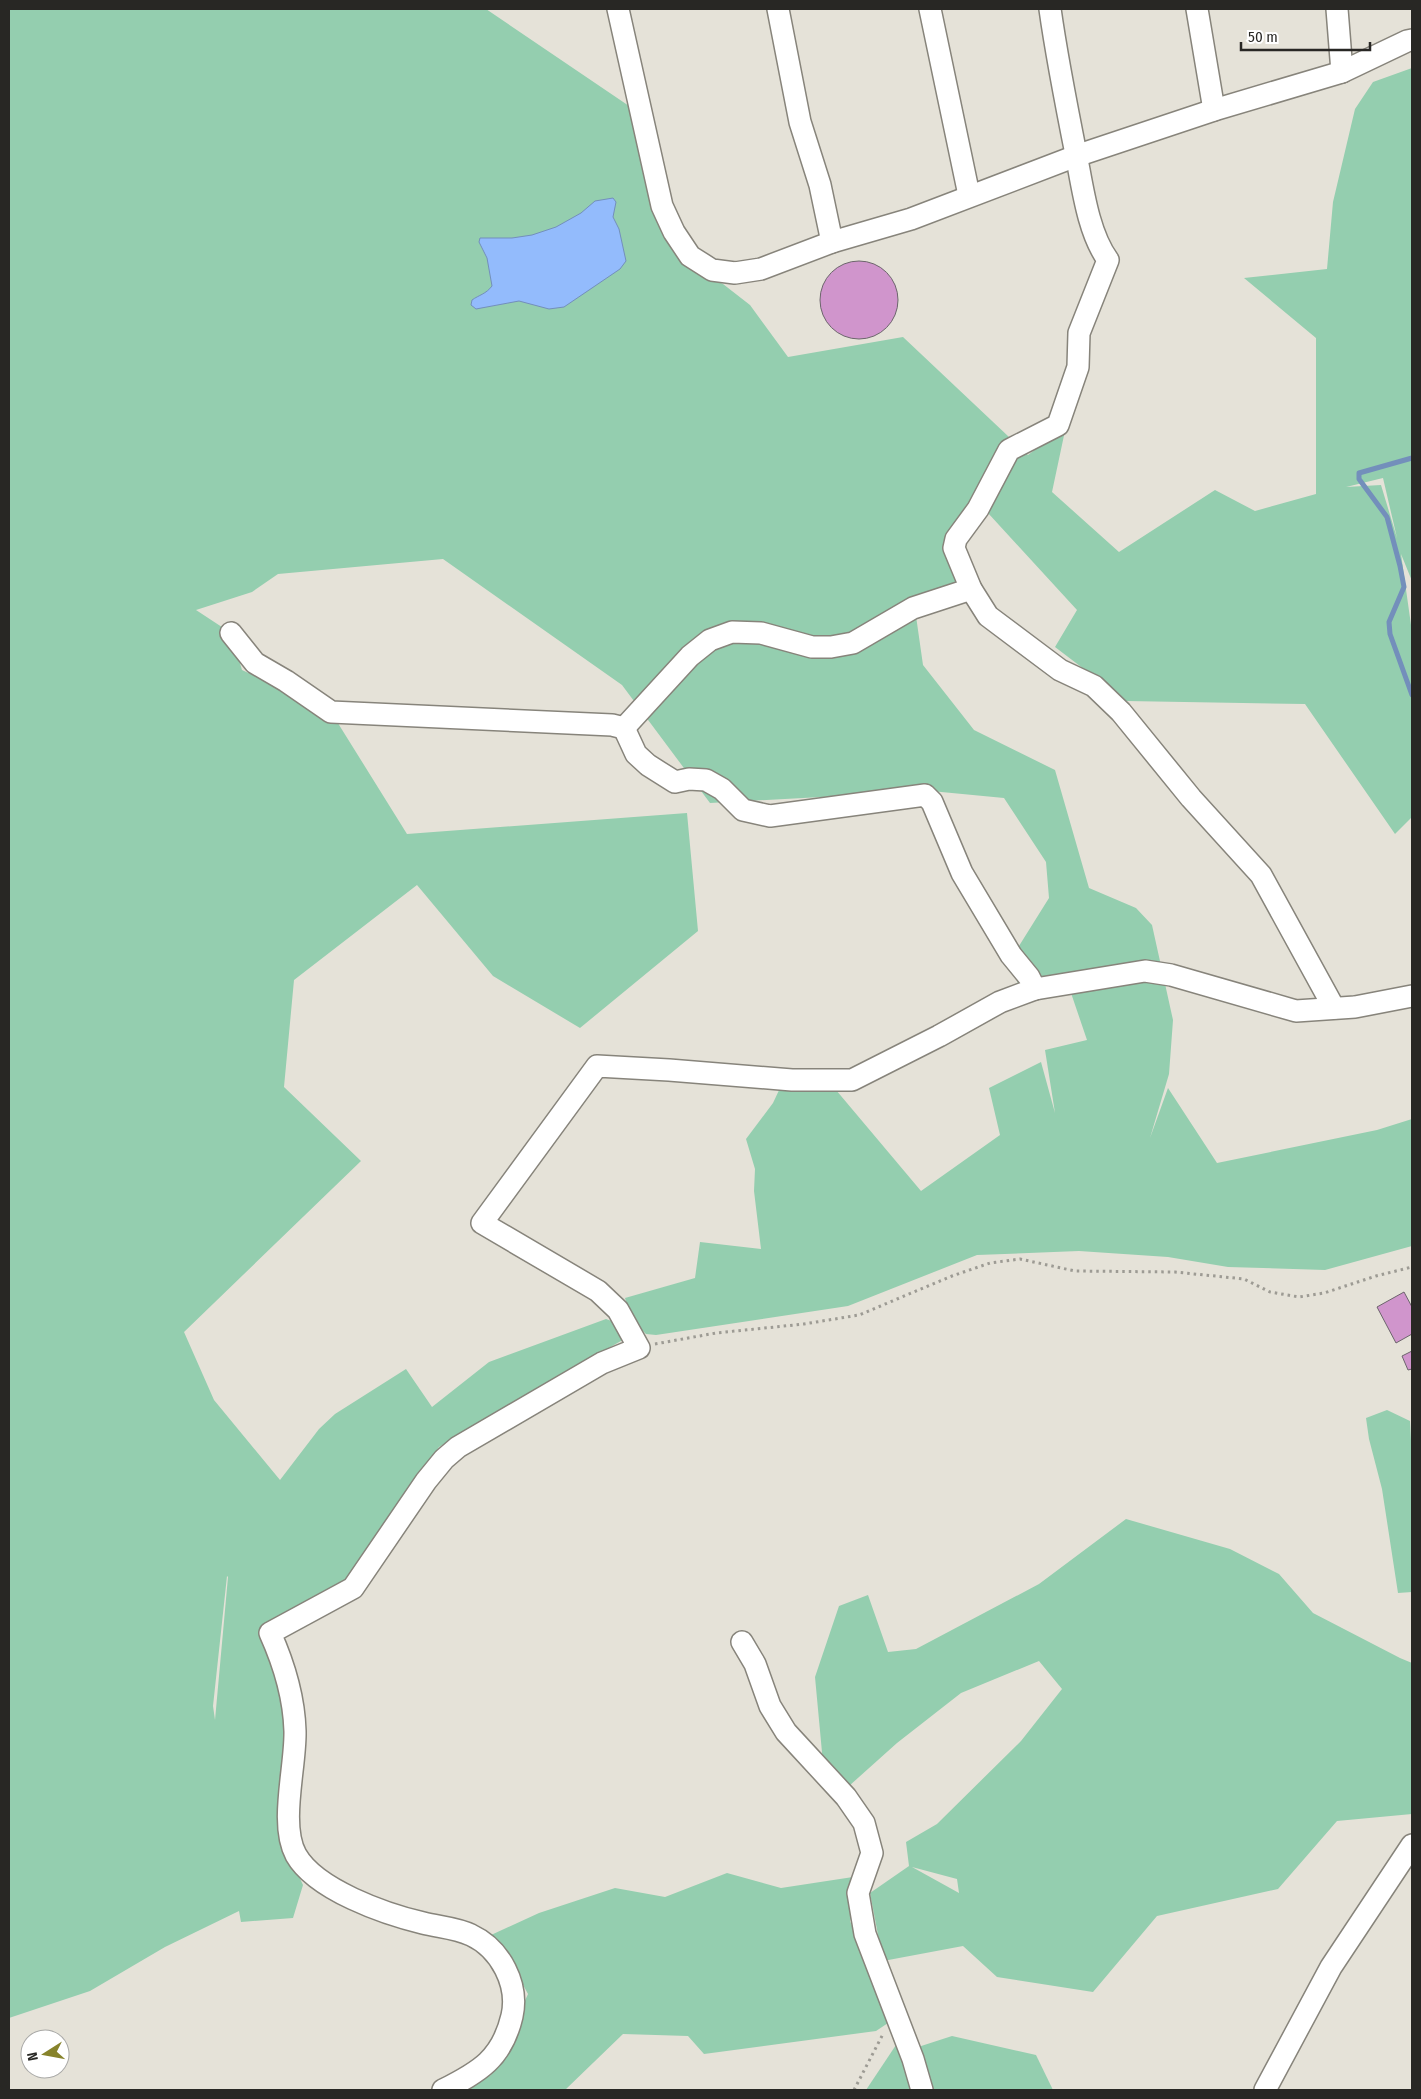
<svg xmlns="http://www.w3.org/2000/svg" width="1421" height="2099" viewBox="0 0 1421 2099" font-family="'Fira Sans Condensed',sans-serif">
  <rect width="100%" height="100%" fill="#e5e2d8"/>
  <g fill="#94ceaf" fill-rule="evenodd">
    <path d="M9,9h477l146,99 60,161 31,15 27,21 38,52 115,-20 125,118 38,-29 -14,66 67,60 96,-62 40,21 61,-17v-156l-72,-60 83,-9 6,-67 22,-93 18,-27 39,-14v513l-11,-27 11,78v185l-17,17 -90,-130 -179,-3 -71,-54 22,-37 -100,-109 -31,39 13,41 -44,28 8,56 51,65 81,40 34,118 47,20 16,17 21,95 -4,54 -19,64 18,-50 49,75 160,-33 35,-11v127l-87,24 -97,-3 -60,-10 -89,-6 -102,4 -129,51 -192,29 -10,-1 -14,-14 -7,-22 70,-20 5,-36 61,7 -7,-58 1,-22 -9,-30 27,-36 8,-17 55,4 85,101 79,-56 -11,-47 52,-26 14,51 -10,-63 42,-10 -16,-47 -51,10 -6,-49 35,-56 -3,-36 -42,-64 -73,-7 -221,12 -88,-118 -179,-126 -165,15 -26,18 -56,18 35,23 11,37 89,42 76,122 280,-21 11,118 -118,97 -87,-52 -76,-91 -123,95 -10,107 77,74 -177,171 30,68 66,80 39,-51 16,-15 71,-45 26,38 57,-45 117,-43 11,4 9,15 -187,109 -93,133 -79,42 19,96 -1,129 18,38 -10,33 -52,4 -2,-11 -74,36 -75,44 -81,27zM1383,478l14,60 -16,-53 -35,2zM227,1576l1,1 -13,143 -2,-14z"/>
    <path d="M1387,1410l23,11 2,39v132l-14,1 -16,-104 -13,-50 -3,-21z"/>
    <path d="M1126,1519l104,30 49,25 34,39 87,45 12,5v151l-75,7 -59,68 -121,27 -64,76 -96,-15 -34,-31 -80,15 -13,-68 39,-27 -3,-24 31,-18 84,-83 41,-52 -23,-28 -78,32 -64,50 -48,43 -26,-23 -8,-86 24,-71 29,-11 20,57 28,-3 123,-65zM912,1867l45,12 2,14z"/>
    <path d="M727,1873l54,15 72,-11 1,35 -4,9 41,100 -15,10 -172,23 -16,-18 -65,-2 -58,56h-105l31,-15 37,-81 -13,-24 -24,-35 48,-22 76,-25 50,9z"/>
    <path d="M952,2036l84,19 17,35h-119l-19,-42z"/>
    <path d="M896,2045l16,45h-46z"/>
  </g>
  <path fill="#93bbfc" stroke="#738fbb" d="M613,198l3,4 -3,15 6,12 7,32 -6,8 -56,38 -15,2 -30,-8 -43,8 -5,-4 1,-5c7,-5 14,-6 20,-14l-5,-28 -8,-16 1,-4h32l20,-3 24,-8 25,-14 14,-12z"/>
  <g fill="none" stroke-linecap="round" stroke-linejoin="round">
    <path stroke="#738fbb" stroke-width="5" d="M1412,458l-53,15v6l28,38 13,49 4,21 -15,35 1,12 22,61"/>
  </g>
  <g fill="#d095cc" stroke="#6c656c">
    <circle cx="859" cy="300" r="39"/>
    <path d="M1404,1292l8,15v27l-16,9 -19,-36z"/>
    <path d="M1412,1351v18l-4,1 -6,-14z"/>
  </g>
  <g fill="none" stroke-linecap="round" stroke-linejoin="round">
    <g stroke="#87847b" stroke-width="24">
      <g id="minor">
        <path d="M618,9l44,197 12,26 16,24 22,14 23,3 26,-4 71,-27 79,-23 165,-63 138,-46 128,-38 65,-31 5,-1"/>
        <path d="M778,9l22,113 20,63 12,57"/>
        <path d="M930,9l39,186"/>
        <path d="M1050,9c7,50 17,100 27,150 6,32 12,75 31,101l-29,73 -1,34 -20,58 -49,25 -31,59 -22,30 -2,9 17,41 17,27 72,54 34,16 27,26 70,86 70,77 73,133"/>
        <path d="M1197,9l17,101"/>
        <path d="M1337,9l5,63"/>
        <path d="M231,633l24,30 31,18 45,31 281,13 12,3"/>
        <path d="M624,728l12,26 12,11 27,17 14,-3 17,1 16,9 21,21 27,6 155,-21 7,7 30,71 49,82 18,22 6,12"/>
        <path d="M624,728l66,-72 20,-16 22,-8 29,1 51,14h19l22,-4 60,-35 58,-19"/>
        <path d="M742,1642l13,22 15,42 16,26 60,65 18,26 8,30 -14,40 7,41 48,125 9,31"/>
        <path d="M443,2090c36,-18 59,-31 69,-74 7,-31 -11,-67 -41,-81 -14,-7 -32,-8 -48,-12 -38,-9 -107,-33 -127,-68 -17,-31 0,-89 -1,-124 -1,-34 -11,-67 -25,-98l83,-45 73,-107 18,-22 14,-12 144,-84 37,-15 -21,-38 -20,-19 -116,-68 115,-157 72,4 123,10h60l87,-44 61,-34 35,-13 110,-18 26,4 125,36 59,-4 57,-11"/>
        <path d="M1265,2090l66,-123 81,-122"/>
      </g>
    </g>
    <g stroke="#9d9b94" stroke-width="3" stroke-dasharray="2.5 4" stroke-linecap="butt">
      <path d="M655,1344l61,-11 88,-9 55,-9 93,-39 38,-13 30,-4 55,12 100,1 69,7 26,13 29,5 25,-4 52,-17 36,-9"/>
      <path d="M854,2090l29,-56"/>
    </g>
    <use href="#minor" stroke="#fff" stroke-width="21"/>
  </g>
  <rect width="1421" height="2099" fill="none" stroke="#282724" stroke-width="20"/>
  <g transform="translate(45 2054) rotate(259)"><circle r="24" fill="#ffffff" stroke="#a9a9a7"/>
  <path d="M0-4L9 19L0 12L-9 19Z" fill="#87832b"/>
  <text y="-8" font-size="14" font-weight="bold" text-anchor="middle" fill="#282724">N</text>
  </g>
  <path d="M1241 42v8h129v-8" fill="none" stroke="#282724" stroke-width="2.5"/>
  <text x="1248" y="42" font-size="15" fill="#282724" stroke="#ffffff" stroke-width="4" paint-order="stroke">50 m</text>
</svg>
